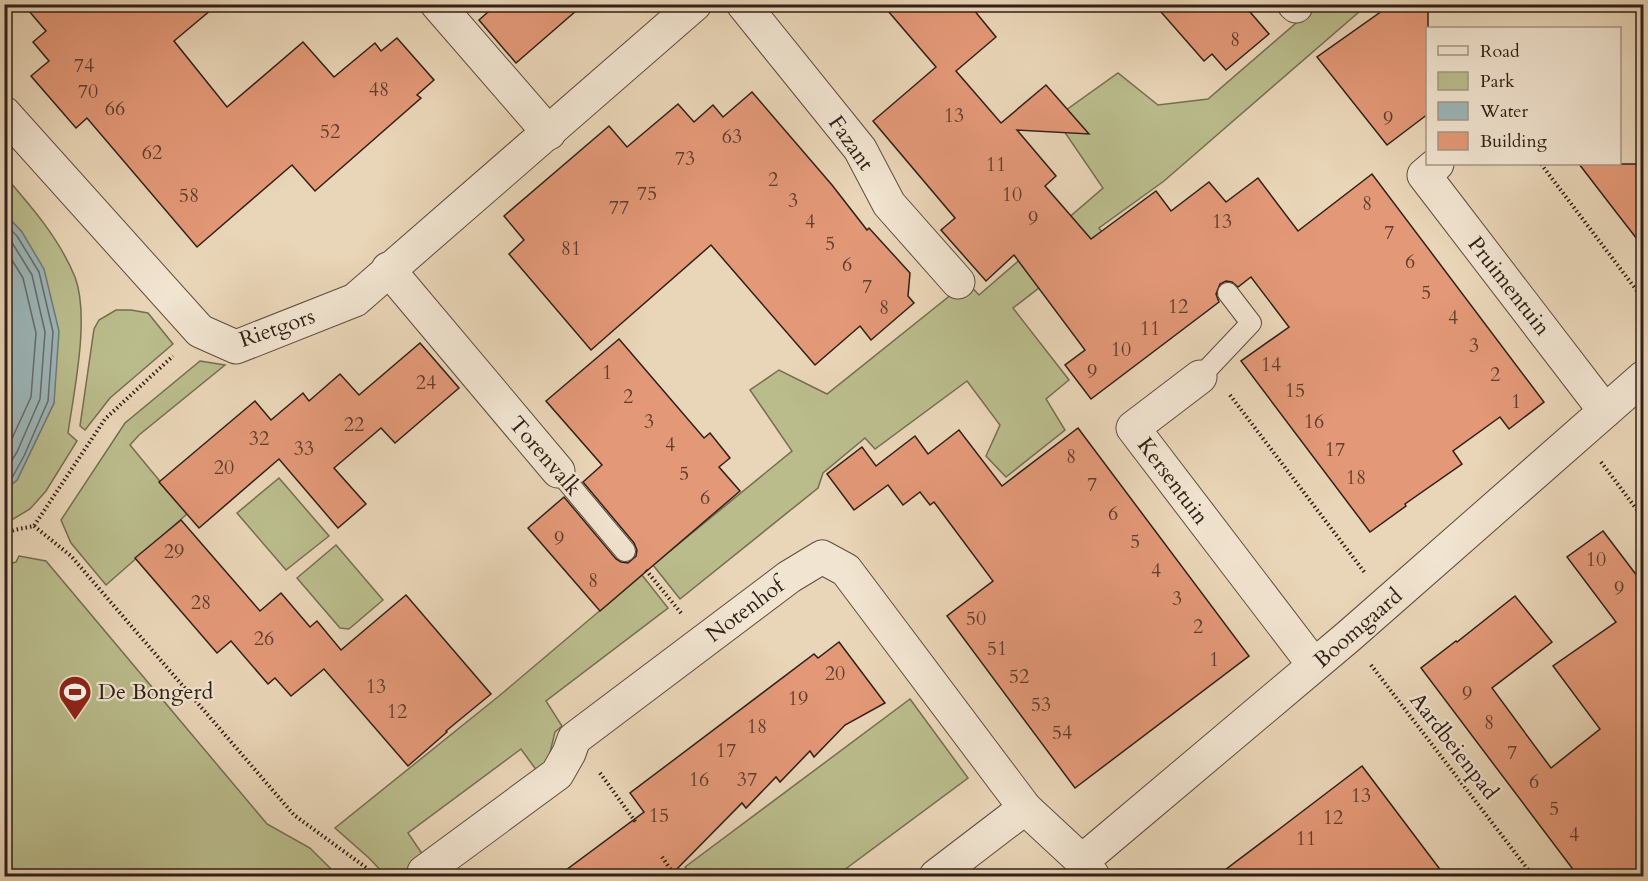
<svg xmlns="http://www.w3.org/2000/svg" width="1648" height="881" viewBox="0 0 1648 881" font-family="Cardo,serif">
  <rect width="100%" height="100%" fill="#e9d5b7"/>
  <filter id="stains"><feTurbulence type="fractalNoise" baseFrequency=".00333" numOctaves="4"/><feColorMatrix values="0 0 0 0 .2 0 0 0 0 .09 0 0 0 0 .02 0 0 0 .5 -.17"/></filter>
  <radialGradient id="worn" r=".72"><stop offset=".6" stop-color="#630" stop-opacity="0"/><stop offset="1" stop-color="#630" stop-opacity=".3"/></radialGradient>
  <g fill="#babc8c" stroke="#756e52" stroke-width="1.5">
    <path d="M1317,5h50l-203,176 -65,47 6,9 -92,71 56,72 -23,19 19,31 -59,47 -20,-21 14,-31 -33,-44 -92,68 -10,-11 -42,35 -5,15 -138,111 -27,-34 139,-114 -42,-61 29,-20 48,24 140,-112 12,13 124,-107 -48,-70 63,-45 40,32 50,-6z"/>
    <path d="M4,175c27,31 55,63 71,102 15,40 -1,114 -7,156l9,8 -31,50 -16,18 -25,15v-34l12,-10 37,-77 -32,-171 -17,-18z"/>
    <path d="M116,310h15l17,3 25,31 -63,54 -25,32 -5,-4 14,-97 5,-9z"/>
    <path d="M200,361l25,4 -86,70 -9,10 57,69 -81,71 -35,-42 -10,-23 64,-97z"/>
    <path d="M279,478l50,58 -43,34 -49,-57z"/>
    <path d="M336,545l47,55 -34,29 -9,-1 -43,-50z"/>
    <path d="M19,556l27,5 221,263 43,24 28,28h-333l-1,-311 12,-3z"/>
    <path d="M642,575l26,33 -122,93 16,25 -7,6 -7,29 -11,10 -16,-22 -113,84 17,25 -25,18h-14l-17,-18 -34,-30 164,-132z"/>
    <path d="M910,699l58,79 -132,98h-143l-8,-9z"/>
  </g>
  <path fill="#9cb6b9" stroke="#717a79" stroke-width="1.5" d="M5,214l17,18 22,37 15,62 -5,72 -37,77 -12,10z"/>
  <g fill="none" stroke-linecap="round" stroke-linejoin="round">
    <g stroke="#666b69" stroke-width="1.5">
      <path d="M4,223l13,13 22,36 14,60 -5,69 -24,55 -11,20 -9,6"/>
      <path d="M4,234l7,7 21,34 13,57 -5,67 -23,53 -13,21"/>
      <path d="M4,247l19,31 13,55 -5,64 -27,59"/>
    </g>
  </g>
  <g fill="#e39877" stroke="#302019" stroke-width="1.5">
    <path d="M23,4h195l-44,37 53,66 76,-65 31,35 41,-34 6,8 16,-13 37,42 -17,15 4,3 -106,93 -23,-26 -95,82 -110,-129 -11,10 -45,-52 18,-15 -16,-19 13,-11z"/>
    <path d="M497,4h87l-68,59 -37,-43z"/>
    <path d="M882,4h87l27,33 -40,34 45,52 45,-38 43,49 -72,-4 39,46 -11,10 46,53 65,-48 15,20 38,-29 17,20 32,-24 40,53 74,-57 172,228 -35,27 -9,-12 -47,34 9,13 -57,40 1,2 -36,26 -129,-171 48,-34 -38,-50 -13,10 -6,-5 -6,-1 -6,3 -4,10 3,8 -128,97 -26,-34 20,-15 -71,-95 -28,26 -45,-51 14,-12 -82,-97 63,-54z"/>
    <path d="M1154,4h72l24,8 19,22 -43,36 -14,-16 -8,7z"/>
    <path d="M1392,4h36v110l-41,31 -70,-88z"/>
    <path d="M752,92l80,93 35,45 2,-2 41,45 -2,23 6,7 -43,37 -11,-14 -45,39 -104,-120 -120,105 -82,-96 15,-14 -20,-24 105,-90 18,21 51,-43 16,18 19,-17 10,12z"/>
    <path d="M1579,164h65v84l-28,-36z"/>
    <path d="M619,339l85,99 6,-5 20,25 -11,9 21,24 -140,120 -72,-83 36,-31 52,62 5,3 7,1 8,-7 1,-6 -3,-7 -51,-61 19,-17 -56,-64z"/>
    <path d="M420,343l39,45 -64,55 -14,-15 -47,40 32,36 -28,24 -59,-69 -80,69 -40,-46 96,-81 16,19 32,-27 6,8 31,-27 19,21z"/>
    <path d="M1078,428l171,228 -174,132 -128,-172 46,-35 -59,-79 -4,3 -10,-13 -17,13 -15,-20 -34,25 -27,-36 35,-27 14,19 39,-30 13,18 31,-24 43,56z"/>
    <path d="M181,520l79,91 21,-18 29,34 7,-6 24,29 65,-55 85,99 -45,37 1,1 -39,34 -84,-97 -33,27 -16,-18 -7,6 -37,-43 -14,12 -82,-95z"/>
    <path d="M1603,531l41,54v291h-66l-157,-208 35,-27 1,1 58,-46 37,46 -60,46 59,80 49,-39 -47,-63 63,-44 -49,-65z"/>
    <path d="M839,642l46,61 -40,22 -31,32 -4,-6 -30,31 -4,-5 -30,31 -4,-5 -72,73h-112l86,-64 -14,-19 184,-139 4,4z"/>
    <path d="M1362,766l83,110h-228l61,-46z"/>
  </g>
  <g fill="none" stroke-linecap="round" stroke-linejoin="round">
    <g stroke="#5e4d40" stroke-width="22">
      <g id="lane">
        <path d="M1200,377l51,-54 -23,-30"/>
        <path d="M558,471l67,80"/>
      </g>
    </g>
    <g stroke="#5e4d40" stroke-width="35">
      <g id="street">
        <path d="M437,4l112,129"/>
        <path d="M743,4l117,145 29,55 69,78"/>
        <path d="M1294,4l2,2"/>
        <path d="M4,113l196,218 36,16 119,-47 340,-296"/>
        <path d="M1437,164l-13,11 181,236"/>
        <path d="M388,269l170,202"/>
        <path d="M1200,377l-67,51 181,237"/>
        <path d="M424,872l133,-98 12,-21 5,-14 215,-162 33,-20 24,13 179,238 57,53"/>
        <path d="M936,876l89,-68"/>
        <path d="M1093,876l-11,-15 267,-225 295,-259"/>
      </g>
    </g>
    <g stroke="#302019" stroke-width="4" stroke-dasharray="1.5 3" stroke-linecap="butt">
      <path d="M1541,164l103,136"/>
      <path d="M1230,395l135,178"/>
      <path d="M1601,462l43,57"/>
      <path d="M34,526l37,30 223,259 74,54 6,7"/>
      <path d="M4,534l10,-4 20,-4 71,-107 68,-63"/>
      <path d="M646,570l35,43"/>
      <path d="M1371,665l162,211"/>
      <path d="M600,773l37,51"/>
      <path d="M662,857l13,19"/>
    </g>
    <use href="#lane" stroke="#f1e4d0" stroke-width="20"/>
    <use href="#street" stroke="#f1e4d0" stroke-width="33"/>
  </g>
  <defs>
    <g id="stadium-pin" transform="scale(1.725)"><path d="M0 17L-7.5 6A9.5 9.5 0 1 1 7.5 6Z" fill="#8f2418" stroke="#f1e4d0"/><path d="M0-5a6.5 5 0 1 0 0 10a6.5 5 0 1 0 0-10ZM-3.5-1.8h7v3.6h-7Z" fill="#fff"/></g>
  </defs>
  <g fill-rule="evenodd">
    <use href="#stadium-pin" x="75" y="692"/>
  </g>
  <g text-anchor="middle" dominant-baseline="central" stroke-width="4.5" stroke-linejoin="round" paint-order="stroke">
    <g font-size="20" fill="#5d3e30">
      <text x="1235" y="39">8</text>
      <text x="84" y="65">74</text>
      <text x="379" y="89">48</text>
      <text x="88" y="91">70</text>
      <text x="115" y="108">66</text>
      <text x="954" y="115">13</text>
      <text x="1388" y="118">9</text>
      <text x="330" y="131">52</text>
      <text x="732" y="136">63</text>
      <text x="152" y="152">62</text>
      <text x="685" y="158">73</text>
      <text x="996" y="164">11</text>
      <text x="773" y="179">2</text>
      <text x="647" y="193">75</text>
      <text x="1012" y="194">10</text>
      <text x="189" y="195">58</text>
      <text x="793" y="200">3</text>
      <text x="1367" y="203">8</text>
      <text x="619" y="207">77</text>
      <text x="1033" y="218">9</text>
      <text x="810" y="221">4</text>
      <text x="1222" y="221">13</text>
      <text x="1389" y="232">7</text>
      <text x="830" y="243">5</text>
      <text x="571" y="248">81</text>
      <text x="1410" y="261">6</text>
      <text x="847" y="264">6</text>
      <text x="867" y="286">7</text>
      <text x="1426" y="292">5</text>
      <text x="1178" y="306">12</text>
      <text x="884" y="307">8</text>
      <text x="1453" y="317">4</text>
      <text x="1150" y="328">11</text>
      <text x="1474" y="345">3</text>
      <text x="1121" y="349">10</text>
      <text x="1271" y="364">14</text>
      <text x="1092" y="371">9</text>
      <text x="607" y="372">1</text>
      <text x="1495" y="374">2</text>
      <text x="426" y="382">24</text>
      <text x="1295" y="390">15</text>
      <text x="628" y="396">2</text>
      <text x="1516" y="401">1</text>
      <text x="649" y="421">3</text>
      <text x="1314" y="421">16</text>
      <text x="354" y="424">22</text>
      <text x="259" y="438">32</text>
      <text x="670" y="444">4</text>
      <text x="304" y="448">33</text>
      <text x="1335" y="449">17</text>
      <text x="1071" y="456">8</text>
      <text x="224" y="467">20</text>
      <text x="684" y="473">5</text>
      <text x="1356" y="477">18</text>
      <text x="1092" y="484">7</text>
      <text x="705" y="497">6</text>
      <text x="1113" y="513">6</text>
      <text x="559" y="538">9</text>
      <text x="1135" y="541">5</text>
      <text x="174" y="551">29</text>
      <text x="1596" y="559">10</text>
      <text x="1156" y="570">4</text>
      <text x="593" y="580">8</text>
      <text x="1619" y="588">9</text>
      <text x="1177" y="598">3</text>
      <text x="201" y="602">28</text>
      <text x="976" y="618">50</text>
      <text x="1198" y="626">2</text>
      <text x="264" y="638">26</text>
      <text x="997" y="648">51</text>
      <text x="1214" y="659">1</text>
      <text x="835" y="673">20</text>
      <text x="1019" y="676">52</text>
      <text x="376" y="686">13</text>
      <text x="1467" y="693">9</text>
      <text x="798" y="698">19</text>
      <text x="1041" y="704">53</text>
      <text x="397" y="711">12</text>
      <text x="1489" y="722">8</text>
      <text x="757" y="726">18</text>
      <text x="1062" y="732">54</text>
      <text x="726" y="750">17</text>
      <text x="1512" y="752">7</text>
      <text x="699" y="779">16</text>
      <text x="747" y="779">37</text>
      <text x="1534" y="781">6</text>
      <text x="1361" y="795">13</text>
      <text x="1554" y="808">5</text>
      <text x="659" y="815">15</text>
      <text x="1333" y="817">12</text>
      <text x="1574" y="834">4</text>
      <text x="1306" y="838">11</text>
    </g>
    <g font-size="22" fill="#302019" stroke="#f1e4d0">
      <text transform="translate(851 143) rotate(55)">Fazant</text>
      <text transform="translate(1509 286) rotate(52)">Pruimentuin</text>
      <text transform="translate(277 328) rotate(-19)">Rietgors</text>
      <text transform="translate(545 456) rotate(49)">Torenvalk</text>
      <text transform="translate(1173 481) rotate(53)">Kersentuin</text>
      <text transform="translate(745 610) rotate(-37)">Notenhof</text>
      <text transform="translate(1358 628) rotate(-41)">Boomgaard</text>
      <text transform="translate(1454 746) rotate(52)">Aardbeienpad</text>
    </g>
    <g font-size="22" fill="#302019" stroke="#f1e4d0" text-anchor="start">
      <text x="98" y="692">De Bongerd</text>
    </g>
  </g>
  <rect width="1648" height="881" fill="none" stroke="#e9d5b7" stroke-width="24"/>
  <rect x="6" y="6" width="1636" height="869" fill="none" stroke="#302019" stroke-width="3"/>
  <rect x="12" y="12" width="1624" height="857" fill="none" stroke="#302019" stroke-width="1.5"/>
  <rect x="1426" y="27" width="195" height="138" fill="#f1e4d0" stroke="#a49687" stroke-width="1.5"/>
  <rect x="1438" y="46" width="30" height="9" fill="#f1e4d0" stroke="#a49687" stroke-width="1.5"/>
  <text x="1480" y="57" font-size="18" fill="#302019">Road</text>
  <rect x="1438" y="72" width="30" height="18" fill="#babc8c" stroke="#a49687" stroke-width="1.5"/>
  <text x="1480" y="87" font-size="18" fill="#302019">Park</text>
  <rect x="1438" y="102" width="30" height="18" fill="#9cb6b9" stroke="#a49687" stroke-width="1.5"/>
  <text x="1480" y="117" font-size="18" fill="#302019">Water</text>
  <rect x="1438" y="132" width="30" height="18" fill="#e39877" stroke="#a49687" stroke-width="1.5"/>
  <text x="1480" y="147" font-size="18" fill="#302019">Building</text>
  <rect width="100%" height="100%" filter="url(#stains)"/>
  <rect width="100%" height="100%" fill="url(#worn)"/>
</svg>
